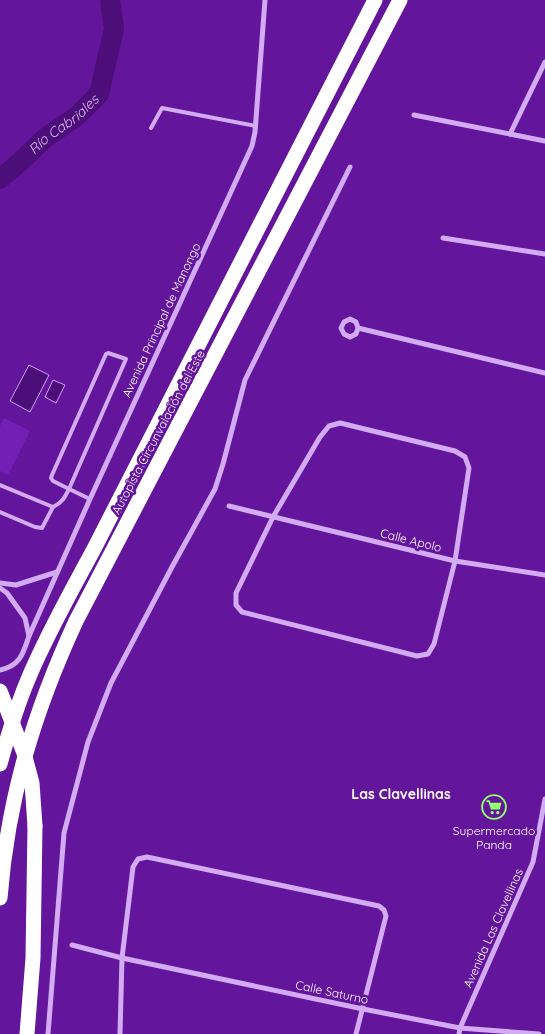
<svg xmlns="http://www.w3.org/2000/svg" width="545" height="1034" viewBox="0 0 545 1034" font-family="Quicksand,sans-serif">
  <rect width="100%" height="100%" fill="#63159b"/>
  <path fill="#731eb5" d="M4,418l26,13 -22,44 -8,-4v-45z"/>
  <g fill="#4c0e78" stroke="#ce9df5">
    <path d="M29,365l20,10 -19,37 -20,-11z"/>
    <path d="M53,380l12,5 -9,18 -11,-6z"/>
  </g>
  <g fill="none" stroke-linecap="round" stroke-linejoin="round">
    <path stroke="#4c0e78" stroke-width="20" id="s1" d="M0,179l21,-18 24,-23 32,-22 22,-22 15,-65 -4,-29"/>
    <g stroke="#d3abf3" stroke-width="4">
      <path d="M151,128l11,-20 94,18"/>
      <path d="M108,353l18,6 -57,130 -16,-8 -2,-3 1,-3 54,-121z"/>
      <path d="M0,485l53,22"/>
      <path d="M0,512l35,15 7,1 11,-21c9,-4 12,-10 16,-18l21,10"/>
    </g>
    <g stroke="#d3abf3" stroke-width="5">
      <path d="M414,115l131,26"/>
      <path d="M510,134l35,-72"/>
      <path d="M443,238l102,16"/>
      <path d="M358,328l-2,6 -6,3 -6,-3 -3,-6 3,-6 6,-3 6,3 2,6 187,45"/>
      <path d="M340,423l115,28 10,6 4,11 -14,93 -21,83 -6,10 -11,2 -175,-44 -6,-7v-12l37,-76 47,-80 9,-11z"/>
      <path d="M229,506l226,55 90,14"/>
      <path d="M0,583l16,2 41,-13"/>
      <path d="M0,588l7,5 18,25 4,18"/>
      <path d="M0,670c20,-4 23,-16 29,-34l61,-137 162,-353 3,-14 10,-132"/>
      <path d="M72,945l50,13 241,51 97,19 79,6"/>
      <path d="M48,1034l16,-201 24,-91 23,-59 61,-116 43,-78 8,-25 22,-84 105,-213"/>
      <path d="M120,1034l2,-76 11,-91 5,-8 9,-2 232,49 5,4 2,6 -30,118"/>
      <path d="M459,1034l1,-6 73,-166 12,-63"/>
    </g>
    <g stroke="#fff" stroke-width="15">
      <path d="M0,764c8,-29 17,-59 29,-87 19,-45 43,-87 66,-130l280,-547"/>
      <path d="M0,898c8,-101 34,-186 76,-277l324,-621"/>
      <path d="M27,1034l6,-76 2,-132"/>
    </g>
    <path stroke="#fff" stroke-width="15" d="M0,691l24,62 8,30 3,43"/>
  </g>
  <defs>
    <g id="supermarket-ring" transform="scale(1.25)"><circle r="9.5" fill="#63159b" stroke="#94ff6c" stroke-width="1.5"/><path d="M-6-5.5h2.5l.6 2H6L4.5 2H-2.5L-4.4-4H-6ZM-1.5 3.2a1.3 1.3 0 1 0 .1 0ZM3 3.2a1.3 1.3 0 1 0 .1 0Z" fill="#94ff6c"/></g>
  </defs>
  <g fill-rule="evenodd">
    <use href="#supermarket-ring" x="494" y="807"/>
  </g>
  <g text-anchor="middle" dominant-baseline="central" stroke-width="5" stroke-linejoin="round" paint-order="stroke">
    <g font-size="12" fill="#fff" stroke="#63159b">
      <text transform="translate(161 320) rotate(-65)">Avenida Principal de Manongo</text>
      <text transform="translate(158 432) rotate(-62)">Autopista Circunvalación del Este</text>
      <text transform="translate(411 540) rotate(14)">Calle Apolo</text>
      <text transform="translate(493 928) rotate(-66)">Avenida Las Clavellinas</text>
      <text transform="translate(332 992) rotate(12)">Calle Saturno</text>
    </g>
    <g font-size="12" fill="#fff" stroke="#63159b">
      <text x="494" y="830">Supermercado<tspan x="494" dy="14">Panda</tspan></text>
    </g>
    <g font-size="14" font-style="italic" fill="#dcb7f9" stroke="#63159b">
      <text stroke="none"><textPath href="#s1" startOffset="84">Río Cabriales</textPath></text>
    </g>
    <g font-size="14" font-weight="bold" fill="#fff" stroke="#63159b">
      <text x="401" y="794">Las Clavellinas</text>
    </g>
  </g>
</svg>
